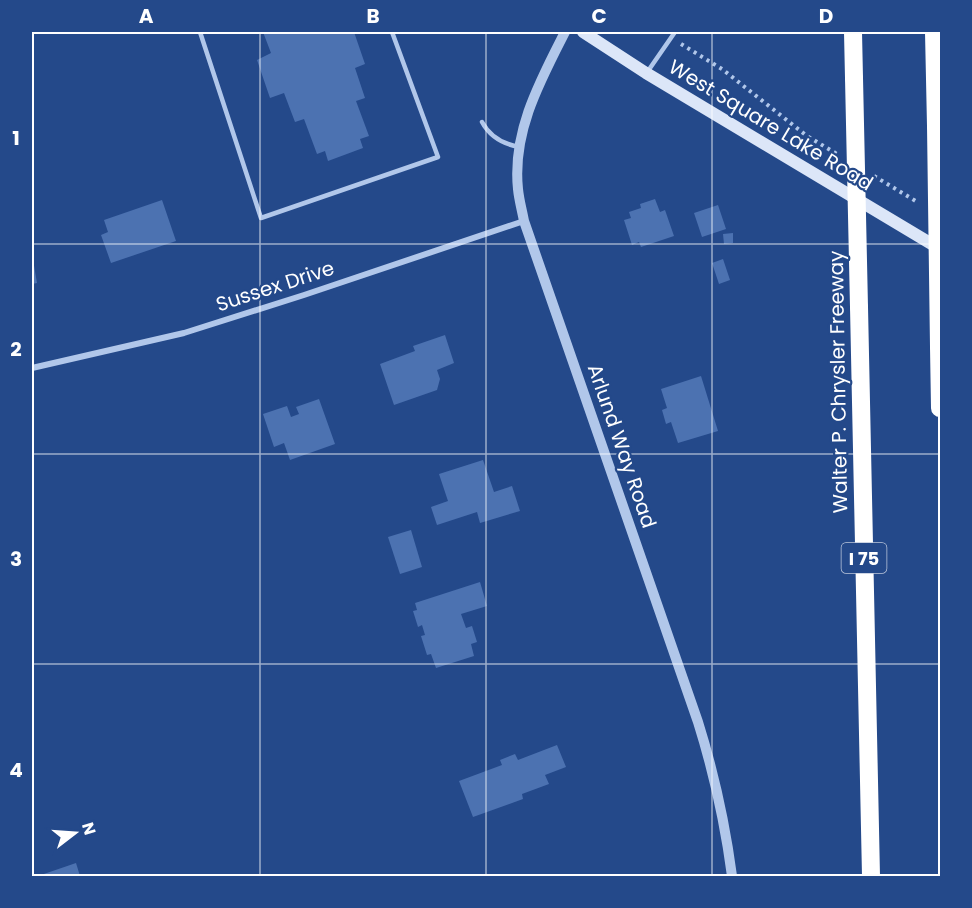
<svg xmlns="http://www.w3.org/2000/svg" width="972" height="908" viewBox="0 0 972 908" font-family="Poppins,sans-serif">
  <rect width="100%" height="100%" fill="#24498a"/>
  <g fill="#4c72b1">
    <path d="M263,32h91l11,32 -10,4 10,30 -9,3 13,35 -9,3 3,9 -35,13 -3,-10 -8,3 -13,-35 -9,3 -11,-29 -14,5 -13,-38 14,-7z"/>
    <path d="M655,199l5,13 5,-2 9,26 -33,11 -2,-5 -7,3 -8,-25 7,-2 -2,-6 12,-4 -1,-4z"/>
    <path d="M162,200l14,41 -65,22 -10,-28 7,-3 -4,-12z"/>
    <path d="M718,205l8,24 -24,8 -8,-24z"/>
    <path d="M733,233v10l-9,1 -1,-10z"/>
    <path d="M32,254l5,29 -5,1z"/>
    <path d="M723,259l7,21 -11,4 -7,-21z"/>
    <path d="M445,335l9,28 -17,7 3,9 -3,11 -43,15 -14,-41 35,-13 -2,-5z"/>
    <path d="M701,376l17,55 -40,12 -7,-21 -5,2 -4,-14 5,-2 -6,-19z"/>
    <path d="M319,399l16,45 -45,16 -6,-17 -10,4 -11,-33 24,-8 4,11 8,-3 -3,-7z"/>
    <path d="M483,460l11,32 18,-6 8,25 -40,12 -3,-11 -40,13 -6,-18 17,-6 -9,-27z"/>
    <path d="M411,530l11,37 -22,7 -12,-37z"/>
    <path d="M480,582l7,24 -26,8 5,14 6,-2 5,16 -6,2 3,12 -38,12 -5,-14 -4,1 -6,-19 4,-1 -3,-10 -4,2 -5,-16 4,-1 -2,-7z"/>
    <path d="M557,745l9,22 -21,8 4,9 -27,10 1,5 -50,18 -14,-36 43,-16 -2,-5 15,-6 3,6z"/>
    <path d="M76,863l4,13h-42z"/>
  </g>
  <g fill="none" stroke-linecap="round" stroke-linejoin="round">
    <g stroke="#b1c7ea" stroke-width="4" stroke-dasharray="3 4.5" stroke-linecap="butt">
      <path d="M681,44l41,25 85,67 30,18"/>
      <path d="M874,176l45,27"/>
    </g>
    <g stroke="#b1c7ea" stroke-width="4.5">
      <path d="M200,32l61,186 177,-61 -46,-125"/>
      <path d="M648,71l27,-39"/>
      <path d="M482,122c8,15 21,22 37,25"/>
    </g>
    <path stroke="#b1c7ea" stroke-width="6" d="M32,368l152,-35 120,-38 220,-74"/>
    <path stroke="#b1c7ea" stroke-width="10" d="M565,32c-25,49 -53,100 -47,157 1,11 4,21 6,32l174,501c16,51 27,101 34,154"/>
    <path stroke="#dce6f8" stroke-width="12" d="M583,32l63,41 294,176"/>
    <g stroke="#fff" stroke-width="18">
      <path d="M853,32l1,46"/>
      <path d="M934,32l2,94"/>
      <path d="M859,307l12,569"/>
      <path d="M939,347l1,61"/>
    </g>
    <g stroke="#fff" stroke-width="18">
      <path d="M854,78l5,229"/>
      <path d="M936,126l3,221"/>
    </g>
  </g>
  <path fill="none" stroke="#fff" stroke-width="1.5" stroke-opacity="0.55" d="M260,32v844M486,32v844M712,32v844M32,244h908M32,454h908M32,664h908"/>
  <g text-anchor="middle" dominant-baseline="central" stroke-width="4.5" stroke-linejoin="round" paint-order="stroke">
    <rect fill="#24498a" stroke="#bdc8dc" stroke-width="1.5" x="841.5" y="543" width="45" height="30" rx="4.5"/>
    <g font-size="18" font-weight="bold" fill="#fff">
      <text x="864" y="558">I 75</text>
    </g>
    <g font-size="20" fill="#fff" stroke="#24498a">
      <text transform="translate(771 125) rotate(31)">West Square Lake Road</text>
      <text transform="translate(275 286) rotate(-18)">Sussex Drive</text>
      <text transform="translate(838 382) rotate(-91)">Walter P. Chrysler Freeway</text>
      <text transform="translate(622 446) rotate(71)">Arlund Way Road</text>
    </g>
  </g>
  <rect width="972" height="908" fill="none" stroke="#24498a" stroke-width="66"/>
  <g transform="translate(75 833) rotate(73)" stroke="#24498a" stroke-width="4.5" paint-order="stroke">
  <path d="M0-4.5L10 22L0 15L-10 22Z" fill="#ffffff"/>
  <text y="-9" font-size="16" font-weight="bold" text-anchor="middle" fill="#ffffff">N</text>
  </g>
  <rect x="33" y="33" width="906" height="842" fill="none" stroke="#fff" stroke-width="2"/>
  <g font-size="20" text-anchor="middle" font-weight="bold" fill="#fff">
    <text x="146" y="23">A</text>
    <text x="373" y="23">B</text>
    <text x="599" y="23">C</text>
    <text x="826" y="23">D</text>
    <text x="16" y="145">1</text>
    <text x="16" y="356">2</text>
    <text x="16" y="566">3</text>
    <text x="16" y="777">4</text>
  </g>
</svg>
